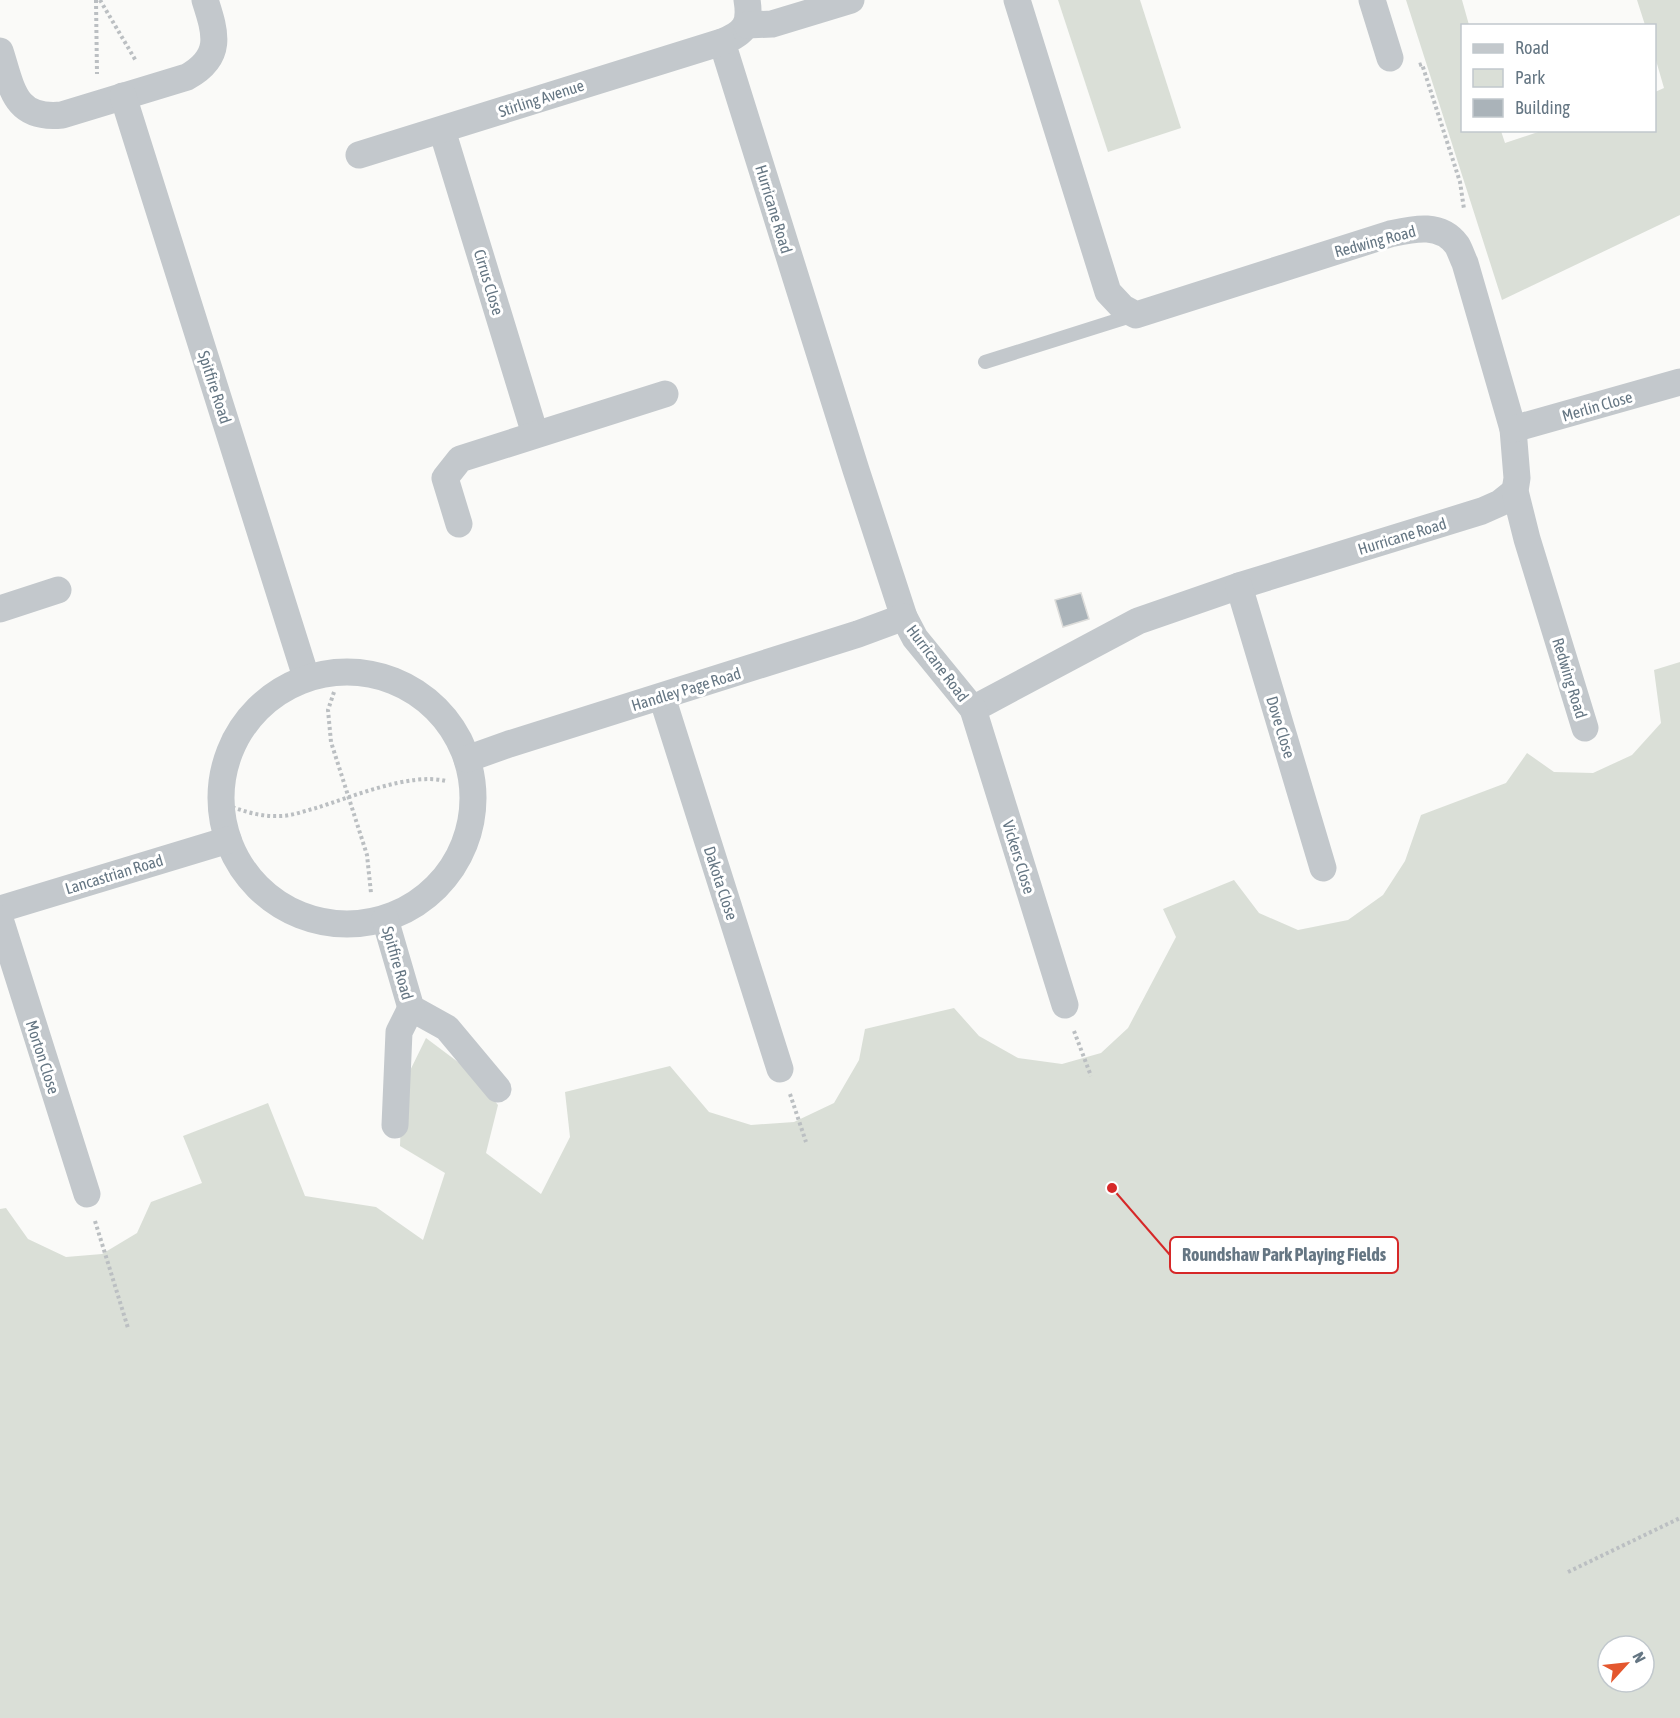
<svg xmlns="http://www.w3.org/2000/svg" width="1680" height="1718" viewBox="0 0 1680 1718" font-family="'Asap Condensed',sans-serif">
  <rect width="100%" height="100%" fill="#fafaf8"/>
  <g fill="#dadfd7" fill-rule="evenodd">
    <path d="M1058,0h82l41,128 -73,24z"/>
    <path d="M1406,0h56l7,25 -7,1v104l39,1 4,12 36,-12 113,-1 1,-38 9,-4 -9,-31 -1,-31 -9,-1 -8,-25h43v215l-178,85z"/>
    <path d="M1680,662v1056h-1680v-509l6,-1 22,31 38,18 36,-3 35,-21 14,-31 51,-19 -19,-47 85,-33 37,93 71,11 47,33 22,-67 -45,-27 2,-59 24,-49 44,33 28,34 -12,48 55,41 29,-57 -5,-45 105,-26 39,46 42,13 43,-3 40,-19 25,-43 6,-31 89,-21 25,28 39,22 44,6 39,-11 27,-25 48,-91 -13,-28 71,-29 25,33 39,17 50,-10 35,-25 22,-34 16,-46 85,-32 21,-30 27,19 39,1 39,-18 29,-32 -7,-53zM1608,1646h36v36h-36z"/>
  </g>
  <path fill="#aab3b9" stroke="#dcdcda" stroke-width="1.5" d="M1081,593l8,26 -26,8 -8,-27z"/>
  <g fill="none" stroke-linecap="round" stroke-linejoin="round">
    <g stroke="#bbbfc2" stroke-width="4" stroke-dasharray="3 3" stroke-linecap="butt">
      <path d="M96,0l1,74"/>
      <path d="M100,0l36,61"/>
      <path d="M1419,65l3,-1 38,118 4,27"/>
      <path d="M338,682l3,-11"/>
      <path d="M334,692l-6,18 3,32 36,113 4,38"/>
      <path d="M221,803c19,7 38,14 58,13 13,0 25,-5 37,-8 36,-11 94,-36 130,-27"/>
      <path d="M1074,1031l17,45"/>
      <path d="M790,1094l16,48"/>
      <path d="M95,1221l33,107"/>
      <path d="M1568,1572l112,-54"/>
    </g>
    <path stroke="#c3c8cc" stroke-width="14" d="M985,362l149,-47"/>
    <g stroke="#c3c8cc" stroke-width="27">
      <path d="M747,0c4,24 -2,33 -25,42l134,428 48,147 11,21 58,71 165,-88 101,-35 243,-75 18,-8 15,-12"/>
      <path d="M1017,0l91,292 15,16 13,7 254,-81c23,-5 50,-12 67,11 3,5 5,12 8,18l48,166 4,49 -2,13 12,48 58,189"/>
      <path d="M1372,0l18,58"/>
      <path d="M747,25l25,-1 79,-24"/>
      <path d="M0,51c12,37 14,69 62,64l125,-38c36,-20 29,-43 18,-77"/>
      <path d="M123,96l183,581"/>
      <path d="M442,130l93,304"/>
      <path d="M359,155l363,-113"/>
      <path d="M1513,429l167,-47"/>
      <path d="M459,524l-14,-46 15,-19 205,-65"/>
      <path d="M1239,586l84,282"/>
      <path d="M0,609l58,-19"/>
      <circle cx="347" cy="798" r="126"/>
      <path d="M662,697l118,372"/>
      <path d="M973,709l92,296"/>
      <path d="M467,759l42,-15 349,-110 46,-17"/>
      <path d="M0,909l228,-69"/>
      <path d="M0,919l87,275"/>
      <path d="M385,919l26,89 36,20 51,61"/>
      <path d="M395,1125l4,-93 12,-24"/>
    </g>
  </g>
  <g text-anchor="middle" dominant-baseline="central" stroke-width="6" stroke-linejoin="round" paint-order="stroke">
    <g font-size="16" fill="#657683" stroke="#fff">
      <text transform="translate(541 98) rotate(-18)">Stirling Avenue</text>
      <text transform="translate(774 209) rotate(73)">Hurricane Road</text>
      <text transform="translate(1375 241) rotate(-15)">Redwing Road</text>
      <text transform="translate(489 282) rotate(73)">Cirrus Close</text>
      <text transform="translate(215 387) rotate(72)">Spitfire Road</text>
      <text transform="translate(1597 406) rotate(-16)">Merlin Close</text>
      <text transform="translate(1402 536) rotate(-17)">Hurricane Road</text>
      <text transform="translate(938 663) rotate(53)">Hurricane Road</text>
      <text transform="translate(1570 678) rotate(73)">Redwing Road</text>
      <text transform="translate(686 689) rotate(-17)">Handley Page Road</text>
      <text transform="translate(1281 727) rotate(73)">Dove Close</text>
      <text transform="translate(1019 857) rotate(73)">Vickers Close</text>
      <text transform="translate(114 874) rotate(-17)">Lancastrian Road</text>
      <text transform="translate(721 883) rotate(72)">Dakota Close</text>
      <text transform="translate(398 963) rotate(74)">Spitfire Road</text>
      <text transform="translate(43 1057) rotate(72)">Morton Close</text>
    </g>
  </g>
  <path fill="none" stroke="#d62828" stroke-width="2" d="M1112 1188L1170 1255"/>
  <circle fill="#d62828" stroke="#fff" stroke-width="2" cx="1112" cy="1188" r="6"/>
  <rect fill="#fff" stroke="#d62828" stroke-width="2" x="1170" y="1237" width="228" height="36" rx="6"/>
  <g font-size="18" text-anchor="middle" font-weight="bold" fill="#657683">
    <text x="1284" y="1261">Roundshaw Park Playing Fields</text>
  </g>
  <rect x="1461" y="24" width="195" height="108" fill="#ffffff" stroke="#c1c8cd" stroke-width="1.5"/>
  <rect x="1473" y="44" width="30" height="9" fill="#c3c8cc" stroke="#c1c8cd" stroke-width="1.5"/>
  <text x="1515" y="54" font-size="18" fill="#657683">Road</text>
  <rect x="1473" y="69" width="30" height="18" fill="#dadfd7" stroke="#c1c8cd" stroke-width="1.5"/>
  <text x="1515" y="84" font-size="18" fill="#657683">Park</text>
  <rect x="1473" y="99" width="30" height="18" fill="#aab3b9" stroke="#c1c8cd" stroke-width="1.5"/>
  <text x="1515" y="114" font-size="18" fill="#657683">Building</text>
  <g transform="translate(1626 1664) rotate(63)"><circle r="28" fill="#ffffff" stroke="#c1c8cd" stroke-width="1.5"/>
  <path d="M0-4.5L10 22L0 15L-10 22Z" fill="#e4572e"/>
  <text y="-9" font-size="16" font-weight="bold" text-anchor="middle" fill="#657683">N</text>
  </g>
</svg>
